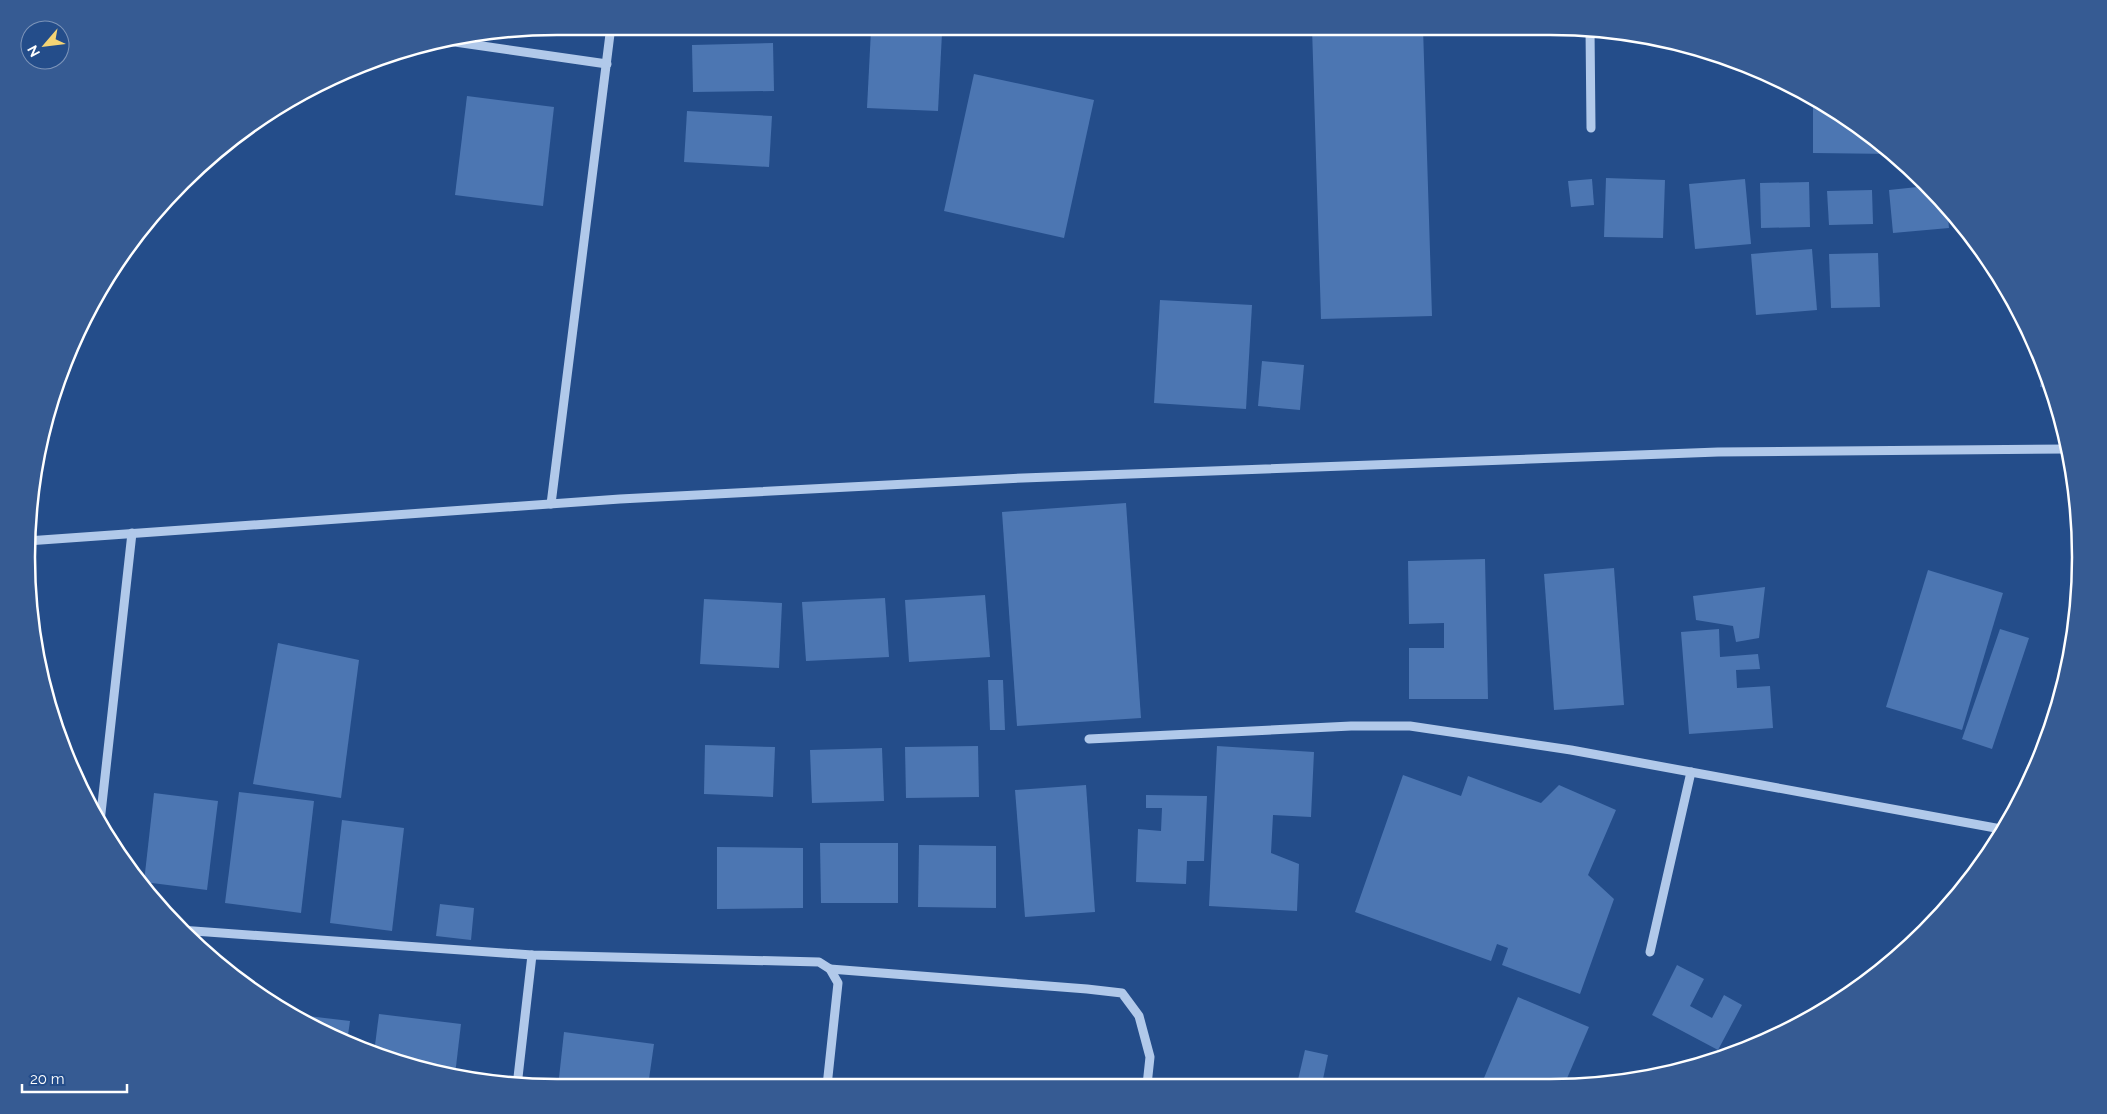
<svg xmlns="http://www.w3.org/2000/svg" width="2107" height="1114" viewBox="0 0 2107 1114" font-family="Raleway,sans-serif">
  <rect width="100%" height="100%" fill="#244d8a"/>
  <g fill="#4c76b2">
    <path d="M1312,27h111l9,289 -111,3z"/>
    <path d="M871,30l71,3 -4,78 -71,-3z"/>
    <path d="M773,43l1,48 -81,1 -1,-47z"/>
    <path d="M974,74l120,26 -30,138 -120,-27z"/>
    <path d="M467,96l87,11 -11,99 -88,-11z"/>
    <path d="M1813,99l60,37 20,18 -80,-1z"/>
    <path d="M687,111l85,5 -3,51 -85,-5z"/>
    <path d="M1606,178l59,2 -2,58 -59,-1z"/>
    <path d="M1592,179l2,26 -23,2 -3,-26z"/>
    <path d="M1745,179l6,65 -56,5 -6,-65z"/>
    <path d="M1809,182l1,45 -49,1 -1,-45z"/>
    <path d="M1927,186l20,19 2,23 -56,5 -4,-43z"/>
    <path d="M1872,190l1,34 -44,1 -2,-34z"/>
    <path d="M1812,249l5,61 -61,5 -5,-61z"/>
    <path d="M1878,253l2,54 -49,1 -2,-54z"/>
    <path d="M1160,300l92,5 -6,104 -92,-6z"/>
    <path d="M1262,361l42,4 -4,45 -42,-4z"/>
    <path d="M2042,362l11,25v1l-13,-1z"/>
    <path d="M1126,503l15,215 -124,8 -15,-214z"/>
    <path d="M1485,559l3,140h-79v-51h35v-25l-35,1 -1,-63z"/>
    <path d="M1614,568l10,137 -70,5 -10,-136z"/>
    <path d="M1928,570l75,23 -41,137 -76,-23z"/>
    <path d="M1765,587l-6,51 -23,4 -3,-16 -37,-6 -3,-24z"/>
    <path d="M985,595l5,62 -81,5 -4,-62z"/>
    <path d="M885,598l4,59 -83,4 -4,-59z"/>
    <path d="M704,599l78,4 -3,65 -79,-4z"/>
    <path d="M1719,629l1,28 38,-3 2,15 -24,1 1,18 33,-2 3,42 -84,6 -8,-102z"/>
    <path d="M2000,629l29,9 -37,111 -30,-10z"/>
    <path d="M278,643l81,17 -18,138 -88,-14z"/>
    <path d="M988,680h15l2,50h-15z"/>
    <path d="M705,745l70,2 -2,50 -69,-3z"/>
    <path d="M978,746l1,51 -73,1 -1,-51z"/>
    <path d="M1217,746l97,6 -3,65 -38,-2 -2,38 28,11 -2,47 -88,-5z"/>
    <path d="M882,748l2,53 -72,2 -2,-53z"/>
    <path d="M1403,775l58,21 7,-20 73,27 18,-18 57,25 -28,65 26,24 -34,95 -78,-29 6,-17 -11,-4 -6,17 -136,-49z"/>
    <path d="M1086,785l9,127 -70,5 -10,-127z"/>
    <path d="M239,792l75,9 -13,112 -76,-10z"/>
    <path d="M154,793l64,8 -11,89 -63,-8z"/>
    <path d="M1146,795l61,1 -3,65h-17l-1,23 -50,-2 2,-53 23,2 1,-23h-16z"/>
    <path d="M342,820l62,8 -12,103 -62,-8z"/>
    <path d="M820,843h78v60h-77z"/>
    <path d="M919,845l77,1v62l-78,-1z"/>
    <path d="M717,847l86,1v60l-86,1z"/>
    <path d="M440,904l34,4 -3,32 -35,-4z"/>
    <path d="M1677,965l27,14 -14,27 22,12 12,-23 18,10 -24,45 -66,-35z"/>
    <path d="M1518,997l71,30 -24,56 -67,1 -14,-6z"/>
    <path d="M291,1014l59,7 -3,21 -25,-9z"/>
    <path d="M379,1014l82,10 -6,51 -36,-5 -45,-17z"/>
    <path d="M564,1032l90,12 -6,42 -90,1z"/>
    <path d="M1305,1050l23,5 -6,29h-25z"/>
  </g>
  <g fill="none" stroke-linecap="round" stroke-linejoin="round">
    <g stroke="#b1c9ea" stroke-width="9">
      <path d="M1590,28l1,100"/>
      <path d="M441,40l166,24"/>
      <path d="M551,504l60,-478"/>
      <path d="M27,541l593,-42 403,-21 695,-26 349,-3"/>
      <path d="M1089,739l262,-13h59l161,24 430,79"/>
      <path d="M100,822l32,-289"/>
      <path d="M180,930l352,25 287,7 11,7 8,14 -11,103"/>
      <path d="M1650,952l41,-180"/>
      <path d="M830,969l257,20 35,4 17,23 11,41 -3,28"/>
      <path d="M517,1086l15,-131"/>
    </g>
  </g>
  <path d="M0 0H2107V1114H0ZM557 35H1550A522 522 0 0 1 2072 557V557A522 522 0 0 1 1550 1079H557A522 522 0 0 1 35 557V557A522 522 0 0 1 557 35Z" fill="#365b93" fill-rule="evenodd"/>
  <path fill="none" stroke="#fff" stroke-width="2.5" d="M557 35H1550A522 522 0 0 1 2072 557V557A522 522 0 0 1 1550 1079H557A522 522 0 0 1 35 557V557A522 522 0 0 1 557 35Z"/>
  <g transform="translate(45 45) rotate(242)"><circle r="24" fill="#244d8a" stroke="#7c94b9"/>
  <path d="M0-4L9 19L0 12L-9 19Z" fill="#f5d474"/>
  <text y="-8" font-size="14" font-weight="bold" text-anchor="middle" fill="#ffffff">N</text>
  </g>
  <path d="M22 1084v8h105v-8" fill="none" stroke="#ffffff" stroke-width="2.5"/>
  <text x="30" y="1084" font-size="15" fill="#ffffff" stroke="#244d8a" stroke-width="4" paint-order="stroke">20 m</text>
</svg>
